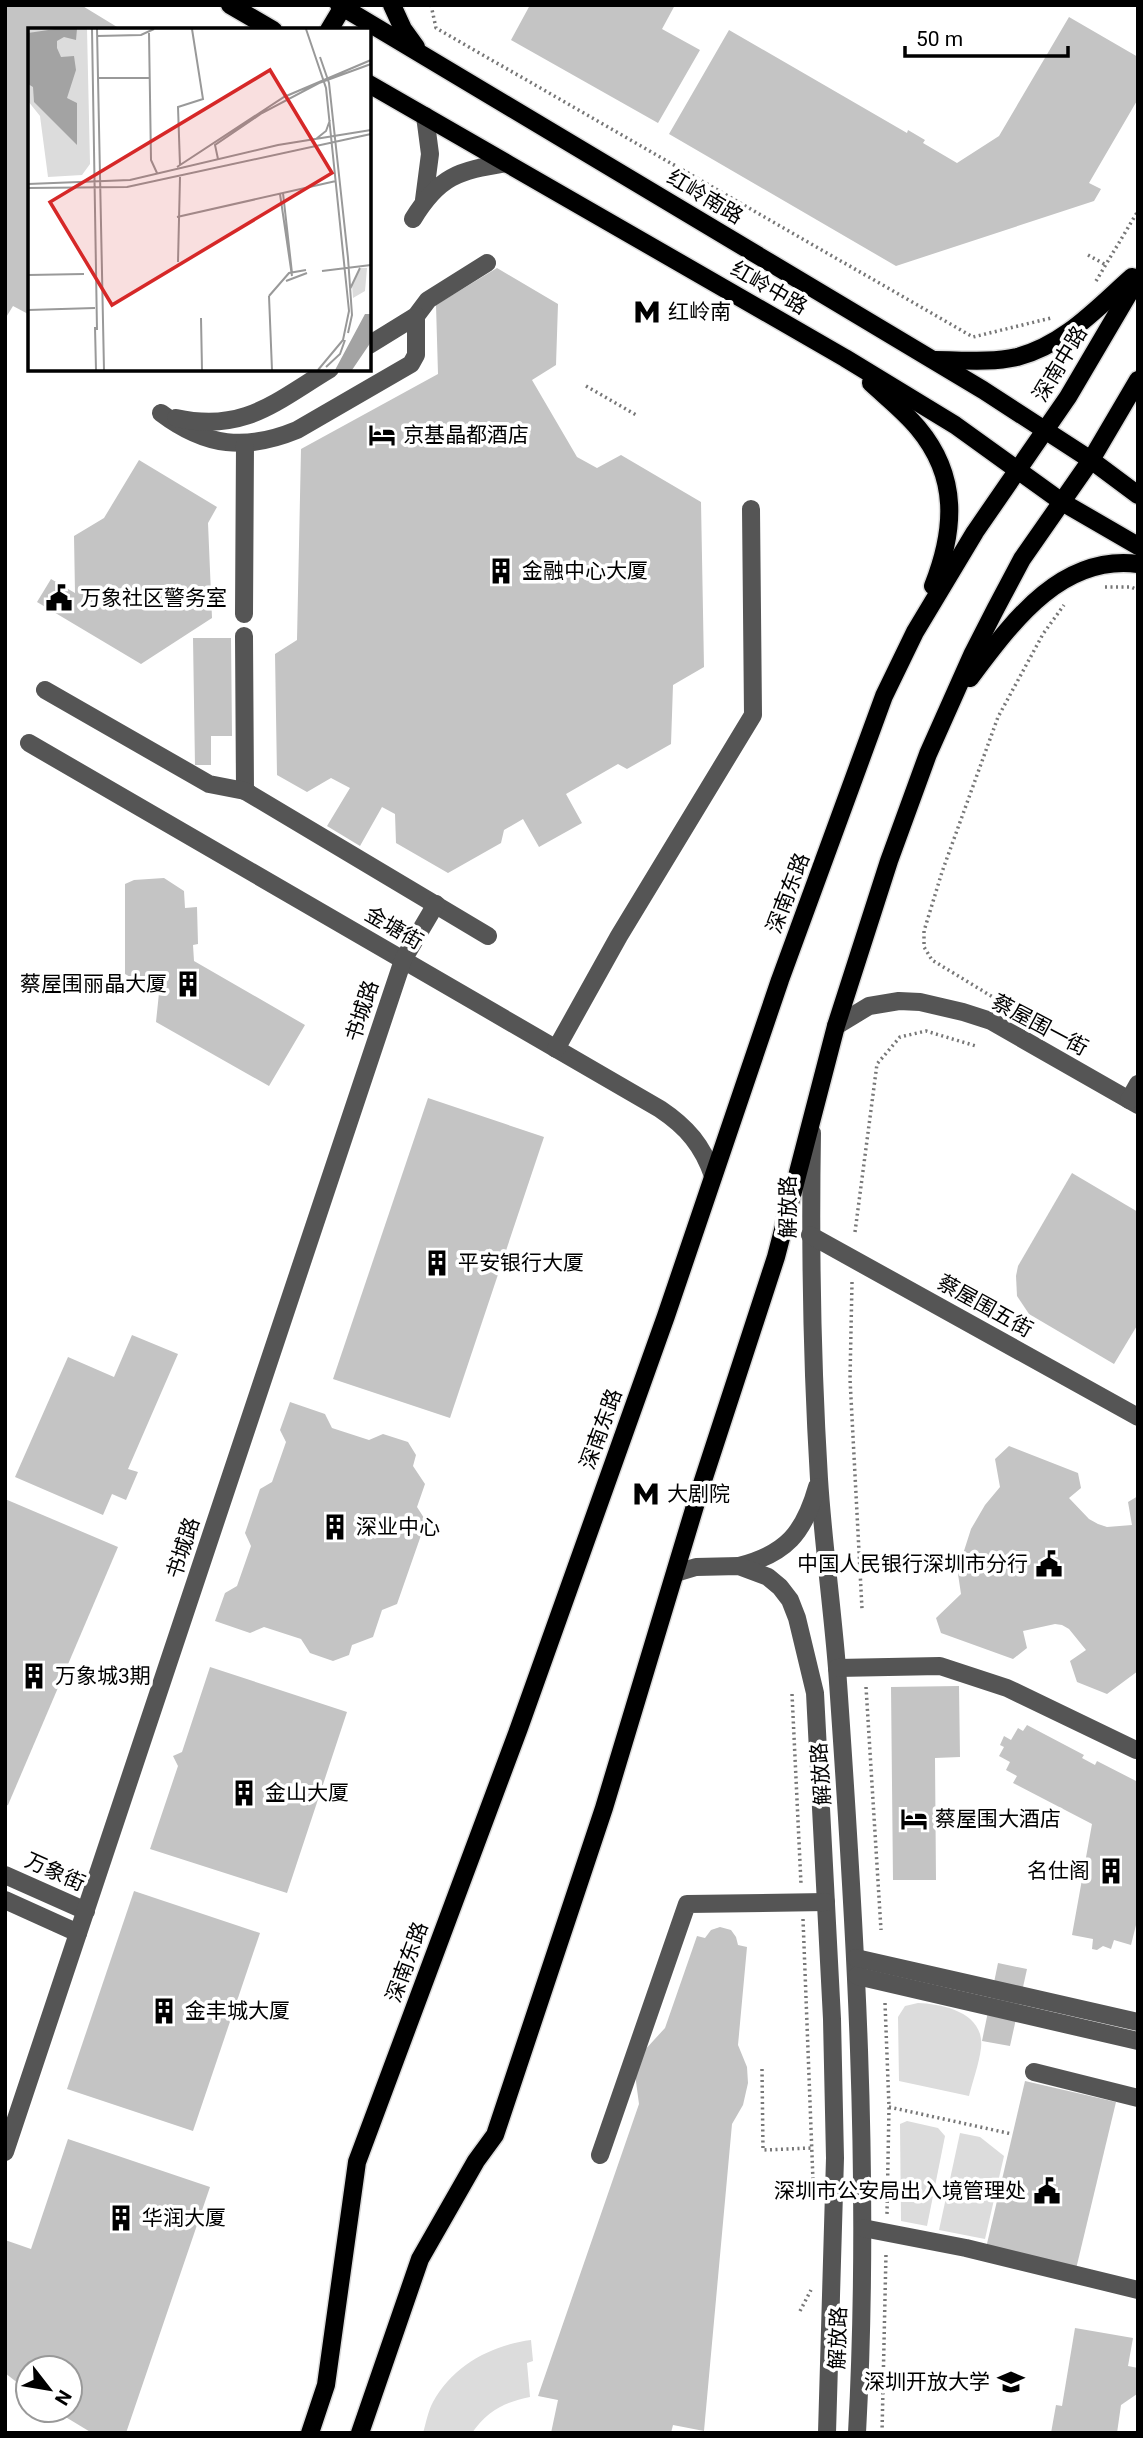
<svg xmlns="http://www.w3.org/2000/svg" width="1143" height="2438" viewBox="0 0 1143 2438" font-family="Roboto,'Noto Sans SC',sans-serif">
  <rect width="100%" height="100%" fill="#fff"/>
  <g fill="#dcdcdc">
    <path d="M918,2003c26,1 67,10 63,45 -2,16 -8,32 -12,48l-70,-15 -1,-64 7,-11z"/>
    <path d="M907,2121l31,7 7,8 -18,90 -26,-5 -1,-97z"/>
    <path d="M960,2133l20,4 24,19 -19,83 -46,-9z"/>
    <path d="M531,2340l2,21 -6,2 3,34c-25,5 -43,14 -58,36h-49c3,-10 5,-22 10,-31 20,-37 59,-57 98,-62z"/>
  </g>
  <g fill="#c4c4c4">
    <path d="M5,5h76l41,25h-92v285l-17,-9 -8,13z"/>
    <path d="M530,5h145l-13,24 38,21 -42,73 -147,-83z"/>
    <path d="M1069,17l69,40v42l-49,84 12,6 -7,12 -198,65 -227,-132 60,-104 178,103 1,-3 17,10 -2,3 34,20 42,-27z"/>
    <path d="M497,268l61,36 -2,61 -24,15 45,77 20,11 24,-13 80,47 3,165 -31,18 -2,59 -44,25 -9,-5 -52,30 16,29 -43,24 -16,-28 -19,11 -3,13 -53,30 -52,-30 -1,-29 -13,-7 -22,39 -33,-20 23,-38 -19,-10 -24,14 -30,-17 -2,-121 22,-14 4,-191 137,-75 -2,-69z"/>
    <path d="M139,460l78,47 -9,16 4,95 -71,46 -104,-62 14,-23 24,14 -1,-57 30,-18z"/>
    <path d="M193,638h38l1,98h-21v29h-16z"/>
    <path d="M164,878l20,13 1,17 12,-1 1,37 -5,1 1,16 111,64 -36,61 -113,-64 3,-29 -34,-19v-90l9,-4z"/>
    <path d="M428,1098l116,39 -94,281 -117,-39z"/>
    <path d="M1072,1173l66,39v112l-24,40 -85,-50 -12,-18 -1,-20 2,-10z"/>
    <path d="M132,1335l46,19 -50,115 10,3 -12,28 -14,-6 -9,21 -88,-38 53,-120 46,20z"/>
    <path d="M290,1402l35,12 7,14 37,12 14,-6 25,8 8,13 -3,11 12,18 -8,23 9,14 -29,83 -15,6 -9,27 -21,8 -3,10 -16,6 -23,-8 -9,-14 -37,-12 -14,6 -35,-12 10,-28 12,-7 14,-40 -6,-13 15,-44 12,-7 14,-40 -6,-12z"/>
    <path d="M1009,1446l69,27 3,15 -12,10 20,21 9,5 9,3 25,-2 -4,-23 10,-6v175l-31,23 -30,-12 -7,-21 16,-11 -17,-21 -7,-4 -7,-1 -32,7 4,17 -14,11 -72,-26 -5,-15 25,-24 -3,-20 5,-20 8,-25 14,-24 15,-18 -5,-28z"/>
    <path d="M5,1499l113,48 -110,258 -3,1z"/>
    <path d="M210,1667l137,45 -60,181 -137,-44 28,-83 -5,-10 9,-4z"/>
    <path d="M959,1686l1,71 -25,1 1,122h-43l-2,-193z"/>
    <path d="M1027,1725l57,30 -2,3 13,7 2,-4 41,21v135l-7,28 -17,-5 -3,9 -8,-3 -6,4 -5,-1 1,-10 -21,-4 20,-111 -79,-41 4,-7 -11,-6 4,-8 -11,-6 5,-9 -4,-2 4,-9 7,4 7,-12 5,3z"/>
    <path d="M134,1891l126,42 -67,198 -126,-42z"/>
    <path d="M720,1927l11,3 5,7 2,8 9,2 -9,98 9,22 1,16 -5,22 -11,19 -28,307 -31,-6 -2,8h-120l7,-33 -20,-4 101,-292 -4,-30 8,-22 22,-24 32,-92 8,2 6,-8z"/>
    <path d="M998,1963l29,6 -17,77 -28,-5z"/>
    <path d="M1025,2081l91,21 -40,167 -90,-21z"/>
    <path d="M68,2139l142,48 -84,246h-34l-38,-23h16v-42h-42v23l-23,-18v-133l26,9z"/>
    <path d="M1075,2328l58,10 -5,28 10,2v21l-1,5 -16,11 -4,28h-66l5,-28 6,1z"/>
  </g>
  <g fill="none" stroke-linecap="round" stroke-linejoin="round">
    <g stroke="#dbdbdb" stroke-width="21">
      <g id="major">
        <path d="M230,5l43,25"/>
        <path d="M339,5l644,385 108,70 47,35"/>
        <path d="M392,5l11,24 13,18"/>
        <path d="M329,30l15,-25"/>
        <path d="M369,84l476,274 110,67 107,77 76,44"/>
        <path d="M935,360c27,0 55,3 82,-3 47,-12 80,-49 115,-80"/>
        <path d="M871,383c15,14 33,28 47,45 41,49 37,102 15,158"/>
        <path d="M970,678c41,-54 90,-124 168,-114"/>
        <path d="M310,2433l16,-48 31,-223 162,-434 147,-412 114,-336 104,-284 31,-64 60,-100 93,-135 70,-119"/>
        <path d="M360,2433l60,-174 56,-98 19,-26 109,-327 94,-312 78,-239 60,-231 53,-165 39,-107 45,-101 23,-45 26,-49 69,-99 47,-80"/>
      </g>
    </g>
    <g stroke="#777" stroke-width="3.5" stroke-dasharray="2 3.5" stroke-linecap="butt">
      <path d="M431,5l5,23 537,309 78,-19"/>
      <path d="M1088,255l18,10"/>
      <path d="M1096,281l42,-70"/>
      <path d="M586,386l52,30"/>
      <path d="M1105,587h26l7,3"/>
      <path d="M1001,1002l-69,-42 -8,-13v-16l18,-59 56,-155 45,-83 21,-29"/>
      <path d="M855,1232l22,-168 23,-27 26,-6 50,15"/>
      <path d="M852,1282l-2,97 12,230"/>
      <path d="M866,1687l15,243"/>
      <path d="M792,1694l9,190"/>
      <path d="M803,1919l10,262"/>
      <path d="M885,2003l4,104 -2,107"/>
      <path d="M762,2069l1,81 49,-2"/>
      <path d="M889,2107l123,27"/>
      <path d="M800,2311l11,-21"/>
      <path d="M882,2433l4,-180"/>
    </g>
    <g stroke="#555" stroke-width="18">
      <path d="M424,200l6,-46 -5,-38"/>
      <path d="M413,219c26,-43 45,-48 93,-56"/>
      <path d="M369,345l47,-29 12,-16 59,-37"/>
      <path d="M161,413c45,34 85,38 136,17l114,-66 5,-9v-39"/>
      <path d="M176,418c68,15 99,-16 154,-49"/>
      <path d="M244,614l1,-170"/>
      <path d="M244,636l1,155"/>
      <path d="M45,690l164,94 36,7 243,145"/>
      <path d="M29,743l631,366c27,18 43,37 53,67"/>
      <path d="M836,1026l33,-20 30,-5 21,1 43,10 28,9 147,84"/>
      <path d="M556,1049l63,-113 134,-221 -2,-206"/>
      <path d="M1129,1100l9,-16"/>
      <path d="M812,1133c-2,115 0,231 7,346 4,63 13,126 18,189 18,255 34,509 20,765"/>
      <path d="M810,1235l328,182"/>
      <path d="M739,1566c47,-12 65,-33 78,-79"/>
      <path d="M676,1573l20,-6 43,-1 29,11 12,10 10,13 7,18 18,75 17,326 3,139 -8,275"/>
      <path d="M837,1668l103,-2 67,22 129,62"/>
      <path d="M5,1875l81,36"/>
      <path d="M5,1900l73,33"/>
      <path d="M856,1958l282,64"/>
      <path d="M857,1976l281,65"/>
      <path d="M1034,2072l104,26"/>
      <path d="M5,2152l398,-1192 33,-56"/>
      <path d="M600,2155l87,-251 139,-2"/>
      <path d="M863,2228l103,20 172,42"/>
    </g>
    <use href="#major" stroke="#000" stroke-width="18"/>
  </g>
  <defs>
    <g id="metro-bare" transform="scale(2.1)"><path d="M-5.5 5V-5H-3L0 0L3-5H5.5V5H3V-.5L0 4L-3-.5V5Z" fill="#000" stroke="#fff" stroke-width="2.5" paint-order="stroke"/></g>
    <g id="hotel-bare" transform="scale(2.1)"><path d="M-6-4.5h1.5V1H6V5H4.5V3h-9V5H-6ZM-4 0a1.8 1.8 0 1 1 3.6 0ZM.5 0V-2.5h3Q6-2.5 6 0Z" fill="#000" stroke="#fff" stroke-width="2.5" paint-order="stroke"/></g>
    <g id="building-bare" transform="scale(2.1)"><path d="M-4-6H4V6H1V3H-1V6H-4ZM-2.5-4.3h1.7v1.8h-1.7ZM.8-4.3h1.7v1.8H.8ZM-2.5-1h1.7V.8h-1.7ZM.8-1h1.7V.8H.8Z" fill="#000" stroke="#fff" stroke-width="2.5" paint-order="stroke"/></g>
    <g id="civic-bare" transform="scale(2.1)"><path d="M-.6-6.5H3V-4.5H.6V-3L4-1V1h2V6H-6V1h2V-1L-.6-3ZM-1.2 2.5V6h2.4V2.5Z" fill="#000" stroke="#fff" stroke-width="2.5" paint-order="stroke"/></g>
    <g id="university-bare" transform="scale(2.1)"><path d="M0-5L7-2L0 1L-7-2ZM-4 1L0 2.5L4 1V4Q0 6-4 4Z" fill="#000" stroke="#fff" stroke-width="2.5" paint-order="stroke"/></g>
  </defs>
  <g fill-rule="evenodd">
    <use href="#metro-bare" x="647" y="312"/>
    <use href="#hotel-bare" x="382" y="435"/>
    <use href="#building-bare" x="501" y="571"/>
    <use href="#civic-bare" x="59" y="598"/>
    <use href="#building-bare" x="188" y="984"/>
    <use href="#building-bare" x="437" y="1263"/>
    <use href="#metro-bare" x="646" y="1494"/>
    <use href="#building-bare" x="335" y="1527"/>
    <use href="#civic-bare" x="1049" y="1564"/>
    <use href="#building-bare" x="34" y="1676"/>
    <use href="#building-bare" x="244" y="1793"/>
    <use href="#hotel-bare" x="914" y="1819"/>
    <use href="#building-bare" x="1111" y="1871"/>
    <use href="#building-bare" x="164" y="2011"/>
    <use href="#civic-bare" x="1047" y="2191"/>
    <use href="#building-bare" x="121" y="2218"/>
    <use href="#university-bare" x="1011" y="2382"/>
  </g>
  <g text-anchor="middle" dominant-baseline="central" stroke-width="7" stroke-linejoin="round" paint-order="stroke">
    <g font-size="21" fill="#000" stroke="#fff">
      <text transform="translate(705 197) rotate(31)">红岭南路</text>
      <text transform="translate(769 288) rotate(30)">红岭中路</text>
      <text transform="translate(1060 364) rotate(-59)">深南中路</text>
      <text transform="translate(788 893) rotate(-69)">深南东路</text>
      <text transform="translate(394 928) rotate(30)">金塘街</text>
      <text transform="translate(362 1011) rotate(-72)">书城路</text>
      <text transform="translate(1040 1025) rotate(28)">蔡屋围一街</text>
      <text transform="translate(788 1207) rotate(-90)">解放路</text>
      <text transform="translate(985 1306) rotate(29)">蔡屋围五街</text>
      <text transform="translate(601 1429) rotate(-70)">深南东路</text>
      <text transform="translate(183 1548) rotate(-72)">书城路</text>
      <text transform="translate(821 1774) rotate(-94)">解放路</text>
      <text transform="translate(55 1872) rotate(24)">万象街</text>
      <text transform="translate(407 1962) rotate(-70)">深南东路</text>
      <text transform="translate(838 2338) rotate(-88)">解放路</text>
    </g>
    <g font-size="21" fill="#000" stroke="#fff" text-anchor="start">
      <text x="668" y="312">红岭南</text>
      <text x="403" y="435">京基晶都酒店</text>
      <text x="522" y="571">金融中心大厦</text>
      <text x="80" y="598">万象社区警务室</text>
      <text x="167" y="984" text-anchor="end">蔡屋围丽晶大厦</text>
      <text x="458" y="1263">平安银行大厦</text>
      <text x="667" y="1494">大剧院</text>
      <text x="356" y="1527">深业中心</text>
      <text x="1028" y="1564" text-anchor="end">中国人民银行深圳市分行</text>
      <text x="55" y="1676">万象城3期</text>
      <text x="265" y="1793">金山大厦</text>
      <text x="935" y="1819">蔡屋围大酒店</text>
      <text x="1090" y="1871" text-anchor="end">名仕阁</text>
      <text x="185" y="2011">金丰城大厦</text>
      <text x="1026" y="2191" text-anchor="end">深圳市公安局出入境管理处</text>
      <text x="142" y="2218">华润大厦</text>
      <text x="990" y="2382" text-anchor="end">深圳开放大学</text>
    </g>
  </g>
  <g transform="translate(28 28)">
    <rect width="343" height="343" fill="#fff"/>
    <path d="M0,1h59l3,135 -8,11 -34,2 -8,-61 -12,-15zM333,240h6l-2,23 -12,7 -1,-13z" fill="#dcdcdc"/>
    <path d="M27,1h22l-1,11 -12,-3 -7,4v7l4,9 13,-1 2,14 -9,28 10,5v42l-43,-43 -1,-15 -5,-3v-51zM337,286h6v28l-19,28h-17z" fill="#a3a3a3"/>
    <path fill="none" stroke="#999" stroke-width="2" d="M64,1l5,301M69,1l7,341M278,1l20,59 23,223 -6,29 -25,30M121,5l2,127 6,13M69,8l44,-1 13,-6M292,29l9,26 19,175 4,57 -4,18M71,50h50M288,111l10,-8 4,-11M190,131l-3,-14 47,-32 57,-30 52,-19M152,137l-2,-58 25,-8 -11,-70M149,139l107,-70 87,-37M0,156l102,-4 148,-35 93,-15M0,160l99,-1 244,-53M255,165l9,80M252,166l12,82M149,189l159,-36M150,234l2,-85M294,243l49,-6M0,247l56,-1M258,253l21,-8M322,261l10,-21M241,268l3,74M241,268l20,-23 17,-3M0,282l67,-2M173,290l1,52M67,299l1,43M298,339l14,-13 5,-14"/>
    <path fill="#d62828" fill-opacity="0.15" stroke="#d62828" stroke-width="3.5" d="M242,42l62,103 -220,132 -62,-103z"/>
    <rect width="343" height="343" fill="none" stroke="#000" stroke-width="3.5"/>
  </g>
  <rect width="1143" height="2438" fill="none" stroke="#000000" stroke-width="14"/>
  <g transform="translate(49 2389) rotate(121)"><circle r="33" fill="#ffffff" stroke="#999999" stroke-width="2"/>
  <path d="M0-5L12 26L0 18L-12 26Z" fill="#000000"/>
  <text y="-10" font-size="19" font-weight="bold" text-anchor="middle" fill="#000000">N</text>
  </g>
  <path d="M905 46v10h163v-10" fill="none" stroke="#000000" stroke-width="3.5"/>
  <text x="916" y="46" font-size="21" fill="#000000" stroke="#ffffff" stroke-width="5" paint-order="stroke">50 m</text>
</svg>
